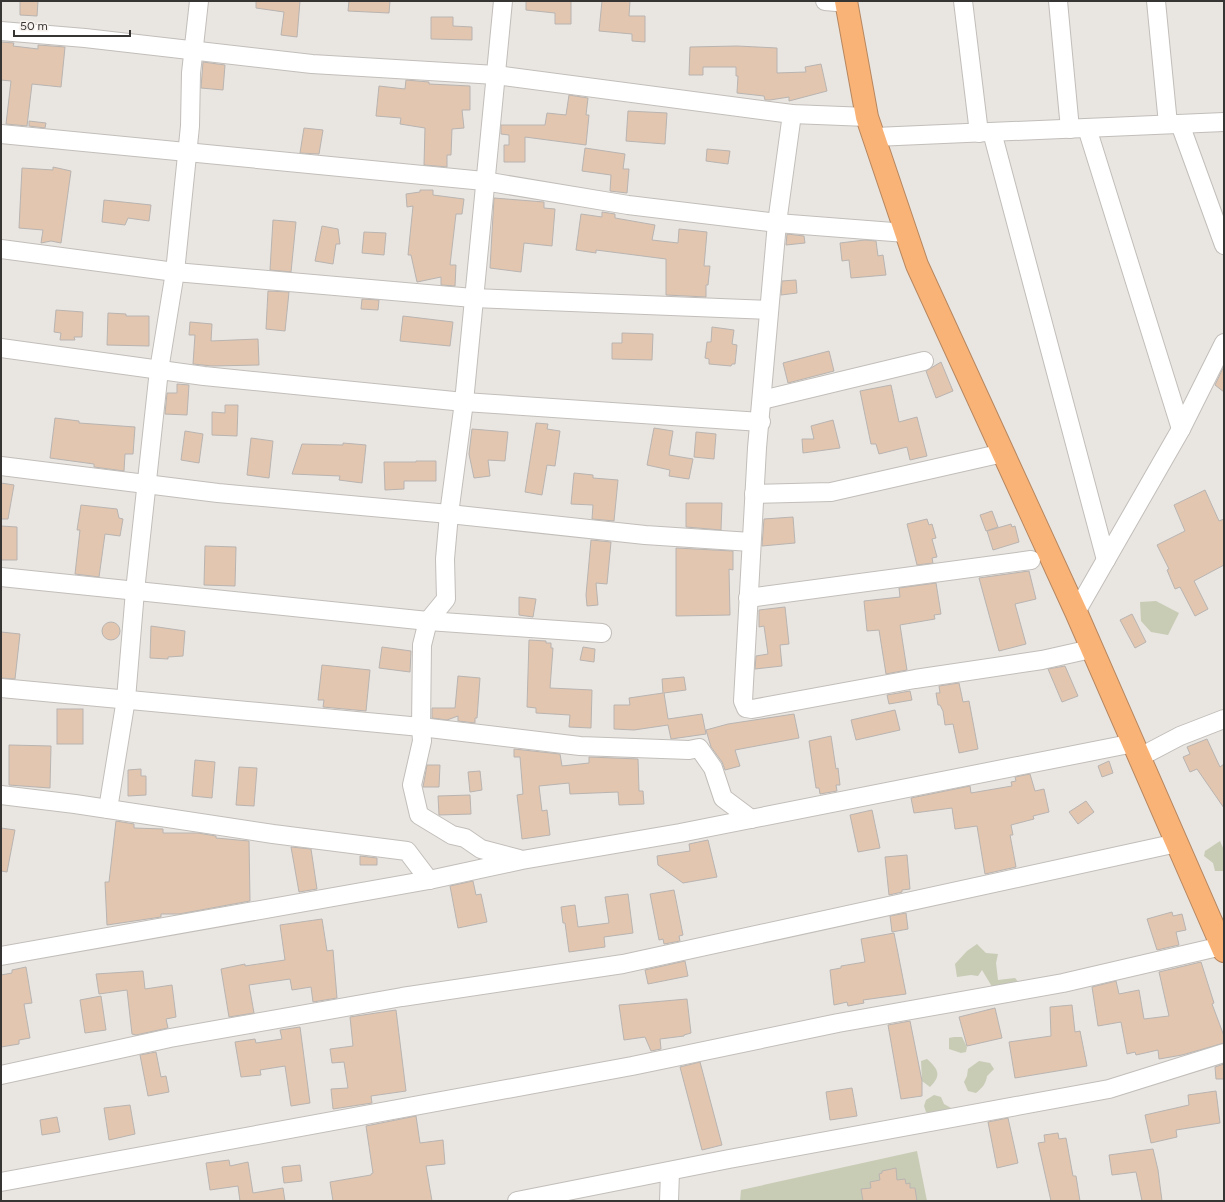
<svg xmlns="http://www.w3.org/2000/svg" width="1225" height="1202" viewBox="0 0 1225 1202" font-family="Figtree,sans-serif">
  <rect width="100%" height="100%" fill="#e9e5e1"/>
  <g fill="#c8ccb5">
    <path d="M1156,601l23,12 -11,22 -17,-3 -10,-11 -1,-19z"/>
    <path d="M1220,841l4,9v21h-9l-2,-8 -9,-7 1,-5z"/>
    <path d="M977,944l9,9 12,1 -2,9 2,17 17,-2 10,12h-31l-12,-20 -4,6 -7,-1 -14,2 -2,-13 12,-13z"/>
    <path d="M954,1037h8l5,10 -1,5 -5,1 -12,-4v-11z"/>
    <path d="M927,1059c11,10 15,16 3,28l-8,-6 -1,-20z"/>
    <path d="M979,1061l11,2 4,6 -7,7c-1,8 -5,12 -11,17l-8,-2 -4,-9 3,-6 1,-7z"/>
    <path d="M934,1095l7,2 3,7 7,4c-9,6 -15,8 -25,4l-2,-6 2,-6z"/>
    <path d="M917,1151l10,50h-187l1,-11z"/>
  </g>
  <g fill="#e2c6af" stroke="#b9b4b1">
    <path d="M20,1h18l-1,15 -17,-1z"/>
    <path d="M256,1h44l-3,36 -16,-2 3,-23 -28,-4z"/>
    <path d="M349,1h41l-1,12 -41,-2z"/>
    <path d="M526,1h45v23h-16v-11l-29,-3z"/>
    <path d="M602,1h28l-1,15h16v26l-13,-1v-7l-33,-3z"/>
    <path d="M431,17h22v9l19,1v13l-41,-1z"/>
    <path d="M1,42l13,1 -1,3 25,3v-4l27,2 -4,40 -29,-3 -5,42 -21,-2 5,-43 -10,-1z"/>
    <path d="M737,46l40,2v25l29,-1 -1,-5 16,-3 6,27 -38,10v-4l-19,3h-5l-1,-4 -27,-3 1,-17h-2v-9h-33v8h-14l1,-28z"/>
    <path d="M203,62l22,3 -2,25 -22,-2z"/>
    <path d="M406,80l23,2v2l41,2v24h-8l2,18 -12,1 -1,26h-4v12l-23,-2 1,-37 -25,-4 1,-6 -25,-2 3,-30 26,3z"/>
    <path d="M569,95l19,3 -2,17h3l-3,30 -61,-8v25h-21v-17h5v-10l-8,-1v-9h44l2,-12 19,2z"/>
    <path d="M628,111l39,2 -2,31 -39,-3z"/>
    <path d="M29,121l17,2 -1,5 -16,-2z"/>
    <path d="M304,128l19,2 -4,24 -19,-1z"/>
    <path d="M585,148l40,6 -2,15h6l-2,24 -17,-2 1,-16 -29,-4z"/>
    <path d="M707,149l23,2 -2,13 -22,-3z"/>
    <path d="M53,167l18,4 -10,72 -10,-2 -10,2 2,-13 -24,-2 3,-60 31,2z"/>
    <path d="M420,190h13v5l31,4 -2,15h-6l-6,51h6l-1,21 -14,-1v-8l-24,5 -6,-27h-3l5,-49 -6,1 -1,-13 14,-2z"/>
    <path d="M494,198l50,4v6l11,1 -3,37 -28,-3 -3,29 -31,-4z"/>
    <path d="M104,200l47,5 -2,16 -21,-3 -3,7 -23,-3z"/>
    <path d="M602,212l13,2v4l40,7 -3,15 26,3 1,-14 28,3 -3,34h6l-2,19h-2v12l-40,-2v-36l-70,-9v3l-20,-3 5,-36 21,3z"/>
    <path d="M273,220l23,2 -5,50 -21,-2z"/>
    <path d="M322,226l16,3 2,15h-4l-3,20 -18,-3z"/>
    <path d="M364,232l22,1 -2,22 -22,-2z"/>
    <path d="M787,234l17,2 1,7 -19,2z"/>
    <path d="M865,240l11,1 2,15 5,-1 3,20 -35,3 -2,-18 -7,1 -2,-18z"/>
    <path d="M796,280l1,13 -16,2 1,-14z"/>
    <path d="M268,291l21,1 -4,39 -19,-2z"/>
    <path d="M362,299l17,1 -1,10 -17,-1z"/>
    <path d="M56,310l27,2 -1,25h-8l1,3h-15l1,-7 -7,-1z"/>
    <path d="M108,313l18,1v2h23v30l-42,-1z"/>
    <path d="M403,316l50,6 -3,24 -50,-5z"/>
    <path d="M190,322l22,2 -1,17 47,-2 1,26 -47,1 -19,-2 2,-29h-6z"/>
    <path d="M712,327l22,3 -2,14 5,1 -2,19h-3l-1,2 -22,-2v-5l-4,-1 2,-16h4z"/>
    <path d="M622,333l31,1 -1,26 -40,-1v-16h10z"/>
    <path d="M829,351l5,20 -46,12 -5,-20z"/>
    <path d="M941,362l12,29 -17,7 -10,-27z"/>
    <path d="M1224,366v26l-9,-7z"/>
    <path d="M177,384l12,1 -2,30 -22,-1 2,-21h10z"/>
    <path d="M891,385l8,37 18,-5 10,39 -17,4 -3,-13 -28,7 -3,-10h-5l-11,-53z"/>
    <path d="M225,405h13l-1,31 -25,-1v-23l13,1z"/>
    <path d="M55,418l24,3v2l56,4 -2,27h-8l-1,17 -30,-4v-3l-44,-6z"/>
    <path d="M833,420l7,28 -37,5 -1,-14h12l-3,-13z"/>
    <path d="M536,423l12,1 -1,5 13,2 -5,35 -8,-1 -5,30 -17,-3z"/>
    <path d="M654,428l19,3 -4,24 24,4 -4,20 -20,-3 1,-6 -23,-5z"/>
    <path d="M472,429l36,3 -3,29 -17,-1 2,16 -16,2 -5,-24z"/>
    <path d="M185,431l18,3 -4,29 -18,-3z"/>
    <path d="M696,432l20,2 -2,25 -20,-2z"/>
    <path d="M251,438l22,3 -4,37 -22,-3z"/>
    <path d="M343,443l23,2 -4,38 -23,-3 1,-4 -48,-2 10,-30 41,1z"/>
    <path d="M416,461h20v20h-32v8l-19,1 -1,-28h32z"/>
    <path d="M574,473l19,2v3l25,2 -4,41 -22,-2 1,-14 -22,-1z"/>
    <path d="M1,483l13,2 -6,34h-7z"/>
    <path d="M1205,490l14,31 5,-2v46l-30,16 14,28 -13,7 -15,-29 -5,2 -8,-19 2,-1 -12,-24 28,-14 -11,-26z"/>
    <path d="M686,503h36l-1,27 -35,-3z"/>
    <path d="M81,505l36,4 2,9 4,1 -3,17 -15,-2 -6,43 -24,-3 5,-44h-3z"/>
    <path d="M992,511l6,16 -12,4 -6,-16z"/>
    <path d="M793,517l2,26 -33,3 2,-27z"/>
    <path d="M927,519l2,6 3,-1 4,14 -4,1 5,18 -5,1 1,5 -16,2 -10,-41z"/>
    <path d="M1011,524l1,3 3,-1 4,16 -26,8 -6,-19z"/>
    <path d="M1,526l16,1v33h-16z"/>
    <path d="M591,540l20,2 -4,42 -11,-1 2,22 -11,1 -1,-11z"/>
    <path d="M205,546l31,1 -1,39 -31,-1z"/>
    <path d="M676,548l57,3v19l-4,-1 1,46 -54,1z"/>
    <path d="M1029,571l7,28 -21,5 11,40 -27,7 -20,-73z"/>
    <path d="M936,583l5,31 -7,1 1,4 -35,6 7,45 -21,4 -7,-44 -12,1 -3,-30 36,-4 -1,-9z"/>
    <path d="M519,597l17,2 -3,18 -14,-2z"/>
    <path d="M785,607l4,37 -9,1 2,21 -27,3 1,-13 12,-2 -4,-28 -5,1v-17z"/>
    <path d="M1132,614l14,28 -11,6 -15,-28z"/>
    <circle cx="111" cy="631" r="9"/>
    <path d="M151,626l34,5 -2,25 -15,1v2l-18,-1z"/>
    <path d="M1,632l19,2 -5,45 -14,-1z"/>
    <path d="M529,640l17,1v2h5v5h2l-3,40 42,2 -1,38 -22,-1 1,-12 -34,-2v-5l-9,-1z"/>
    <path d="M382,647l29,4 -1,21 -31,-4z"/>
    <path d="M583,647l12,2 -1,13 -14,-2z"/>
    <path d="M322,665l48,5 -4,41 -43,-4 1,-7h-6z"/>
    <path d="M1065,666l13,30 -16,6 -14,-33z"/>
    <path d="M458,676l22,2 -3,40h-2v5l-17,-2v-5l-11,4 -15,-2v-10h23z"/>
    <path d="M684,677l2,13 -22,3 4,26 34,-5 4,20 -35,5 -3,-14 -34,5 -20,-1v-24h16l-1,-7 34,-5 -1,-14z"/>
    <path d="M959,683l4,19 6,-1 9,48 -19,4 -6,-29 -8,1 -2,-14 -3,-6h-2l-2,-12h4l-1,-7z"/>
    <path d="M910,691l2,9 -23,4 -2,-9z"/>
    <rect x="57" y="709" width="26" height="35"/>
    <path d="M895,710l5,20 -44,10 -5,-20z"/>
    <path d="M794,714l5,24 -64,12 5,16 -15,4 -3,-8 -11,-15 -5,-17 22,-6z"/>
    <path d="M831,736l5,33 2,-1 2,17h-4l1,6 -17,3 -1,-6h-3l-7,-47z"/>
    <path d="M1207,739l13,28 4,-3v44l-27,-39 -7,3 -7,-15 7,-3 -3,-7z"/>
    <path d="M9,745l42,1 -1,42 -41,-3z"/>
    <path d="M514,749l46,5 2,12 27,-3v-6l49,2 1,32h4l1,13 -25,1 -1,-13 -48,2 -1,-11 -30,3 3,25 5,-1 3,25 -28,4 -5,-44 6,-1 -3,-37h-6z"/>
    <path d="M195,760l20,2 -3,36 -20,-2z"/>
    <path d="M1109,761l4,12 -11,4 -4,-11z"/>
    <path d="M427,765h13l-1,22h-16z"/>
    <path d="M239,767l18,1 -3,38 -18,-1z"/>
    <path d="M141,769v7h5v19l-18,1v-26z"/>
    <path d="M480,771l2,19 -12,2 -2,-20z"/>
    <path d="M1030,774l5,17 9,-2 5,23 -16,4 1,3 -23,6 2,10h-3l6,32 -31,7 -8,-48 -22,3 -3,-21 -38,5 -3,-15 59,-12 1,7 41,-7 -1,-4 5,-1 -1,-4z"/>
    <path d="M470,795l1,19 -32,1 -1,-19z"/>
    <path d="M1086,801l8,11 -16,12 -9,-12z"/>
    <path d="M872,810l8,38 -22,4 -8,-37z"/>
    <path d="M116,821l18,3v4l29,1v4h35l18,3v2l33,3 1,60 -71,13h-18v3l-54,8 -2,-43h4z"/>
    <path d="M1,828l14,2 -8,42 -6,-1z"/>
    <path d="M708,840l9,37 -34,6 -25,-18 -1,-9 33,-5 -1,-7z"/>
    <path d="M291,847l20,2 6,40 -18,3z"/>
    <path d="M907,855l3,34 -8,1v2l-13,3 -4,-38z"/>
    <path d="M360,856l17,2v7h-17z"/>
    <path d="M473,881l3,14 5,-1 6,28 -29,6 -8,-42z"/>
    <path d="M674,890l9,45 -4,1 1,5 -16,3 -1,-5 -4,1 -9,-46z"/>
    <path d="M628,894l5,39 -29,4 1,10 -36,5 -4,-29h-2l-2,-16 14,-2 3,22 31,-4 -4,-26z"/>
    <path d="M1172,912l1,4 9,-2 4,16 -10,2 3,13 -22,5 -10,-31z"/>
    <path d="M906,913l2,16 -16,3 -2,-16z"/>
    <path d="M322,919l5,32 6,-1 4,48 -24,4 -2,-15 -19,3 -2,-11 -41,6 5,28 -25,4 -8,-48 24,-5v2l40,-6 -5,-35z"/>
    <path d="M894,933l12,61 -43,6 1,3 -16,3 -1,-4 -13,3 -4,-35 11,-2v-2l24,-4 -4,-23z"/>
    <path d="M685,961l3,15 -40,8 -3,-14z"/>
    <path d="M1201,962l13,41 -2,1 12,32v7l-42,12 -23,4 -1,-9 -22,5 -1,-3 -8,2 -6,-32 -23,4 -6,-39 24,-6 3,13 20,-4 5,29 25,-3 -10,-44z"/>
    <path d="M26,967l6,36 -8,1 6,34 -11,2v4l-18,3v-72l11,-2v-3z"/>
    <path d="M143,971l2,18 27,-4 4,32 -10,2 2,9 -32,7 -4,-1 -5,-44 -28,4 -3,-20z"/>
    <path d="M101,996l5,34 -21,3 -5,-33z"/>
    <path d="M687,999l4,34 -7,2v1l-24,3 1,10 -10,2 -6,-14 -21,3 -5,-35z"/>
    <path d="M1072,1005l3,27 5,-1 7,35 -72,12 -6,-36 42,-6 -1,-29z"/>
    <path d="M995,1008l7,30 -35,8 -8,-29z"/>
    <path d="M396,1010l10,81 -35,5 1,7 -39,6 -2,-20 17,-1 -4,-26 -12,1 -2,-14 23,-3 -3,-29z"/>
    <path d="M910,1021l12,60v15l-21,3 -13,-74z"/>
    <path d="M300,1027l10,76 -19,3 -6,-40 -25,4 1,5 -20,2 -6,-35 20,-3 1,4 26,-4 -2,-9z"/>
    <path d="M156,1052l5,25 5,-1 3,16 -21,4 -8,-41z"/>
    <path d="M700,1062l22,83 -20,5 -22,-83z"/>
    <path d="M1224,1064v15h-8l-1,-12z"/>
    <path d="M852,1088l5,28 -27,4 -4,-28z"/>
    <path d="M1216,1091l4,32 -44,7 1,7 -26,6 -6,-28 44,-10 -1,-10z"/>
    <path d="M130,1105l5,29 -26,6 -5,-32z"/>
    <path d="M416,1116l4,27 23,-3 2,24 -19,2 6,35h-99l-3,-19 41,-7v-1l2,-1 -7,-47z"/>
    <path d="M57,1117l3,15 -18,3 -2,-15z"/>
    <path d="M1008,1118l10,45 -21,5 -9,-46z"/>
    <path d="M1058,1133l1,6 7,-1 7,38h3l4,25h-29l-13,-58 7,-1 -1,-7z"/>
    <path d="M1153,1149l5,21 4,31h-20l-6,-29 -24,3 -3,-20z"/>
    <path d="M229,1160l1,6 18,-4 5,31 30,-5 2,13h-45l-2,-15 -28,4 -4,-27z"/>
    <path d="M300,1165l2,16 -18,2 -2,-16z"/>
    <path d="M896,1168l1,12 8,-1 1,5 4,-1v5h5l2,13h-54l-2,-12 10,-1 -1,-6 10,-2 -1,-6 3,-1v-2z"/>
  </g>
  <g fill="none" stroke-linecap="round" stroke-linejoin="round">
    <g stroke="#c2beba" stroke-width="20">
      <g id="street">
        <path d="M503,1l-39,401 -15,112 -4,45 1,40 -18,22 -6,24 -1,82 1,14 -10,44 7,30 33,20 13,3 16,11 38,10"/>
        <path d="M825,1l22,2"/>
        <path d="M963,1l16,132"/>
        <path d="M1058,1l12,128"/>
        <path d="M1156,1l12,123"/>
        <path d="M1,31l84,7 227,26 184,11 296,39 75,3"/>
        <path d="M792,114l-15,109 -20,225 -14,253 3,7 6,1 163,-30 127,-19 49,-11"/>
        <path d="M1180,124l44,121"/>
        <path d="M1087,128l94,301"/>
        <path d="M992,132l114,428"/>
        <path d="M1,134l483,47 144,24 149,18 129,10"/>
        <path d="M875,137l349,-15"/>
        <path d="M1,249l174,23 298,26 296,12"/>
        <path d="M1,348l203,28 260,26 297,20"/>
        <path d="M762,400l162,-39"/>
        <path d="M1,466l217,27 231,21 196,21 106,7"/>
        <path d="M754,494l77,-2 172,-39"/>
        <path d="M1,577l427,44 174,12"/>
        <path d="M748,598l283,-38"/>
        <path d="M1076,612l105,-183 43,-86"/>
        <path d="M1,688l420,39 159,19 109,4 10,-2 14,20 10,30 28,21"/>
        <path d="M1140,757l40,-21 44,-17"/>
        <path d="M1,795l74,9 198,30 134,17 22,29"/>
        <path d="M108,809l18,-110 9,-108 24,-221 16,-98 15,-146 1,-53 8,-72"/>
        <path d="M1,956l428,-76 93,-20 158,-27 454,-90"/>
        <path d="M1,1075l169,-37 232,-41 221,-33 554,-121"/>
        <path d="M1,1182l631,-116 206,-43 225,-40 159,-37"/>
        <path d="M517,1201l212,-42 380,-70 115,-36"/>
        <path d="M669,1201l1,-29"/>
      </g>
    </g>
    <g stroke="#b68760" stroke-width="24">
      <path id="highway" d="M846,1l21,116 50,148 159,347 148,339"/>
    </g>
    <use href="#street" stroke="#fff" stroke-width="18"/>
    <use href="#highway" stroke="#fab377" stroke-width="22"/>
  </g>
  <rect width="1225" height="1202" fill="none" stroke="#373534" stroke-width="4"/>
  <path d="M14 30v6h116v-6" fill="none" stroke="#373534" stroke-width="2"/>
  <text x="20" y="30" font-size="12" fill="#373534" stroke="#f7f2ee" stroke-width="3" paint-order="stroke">50 m</text>
</svg>
